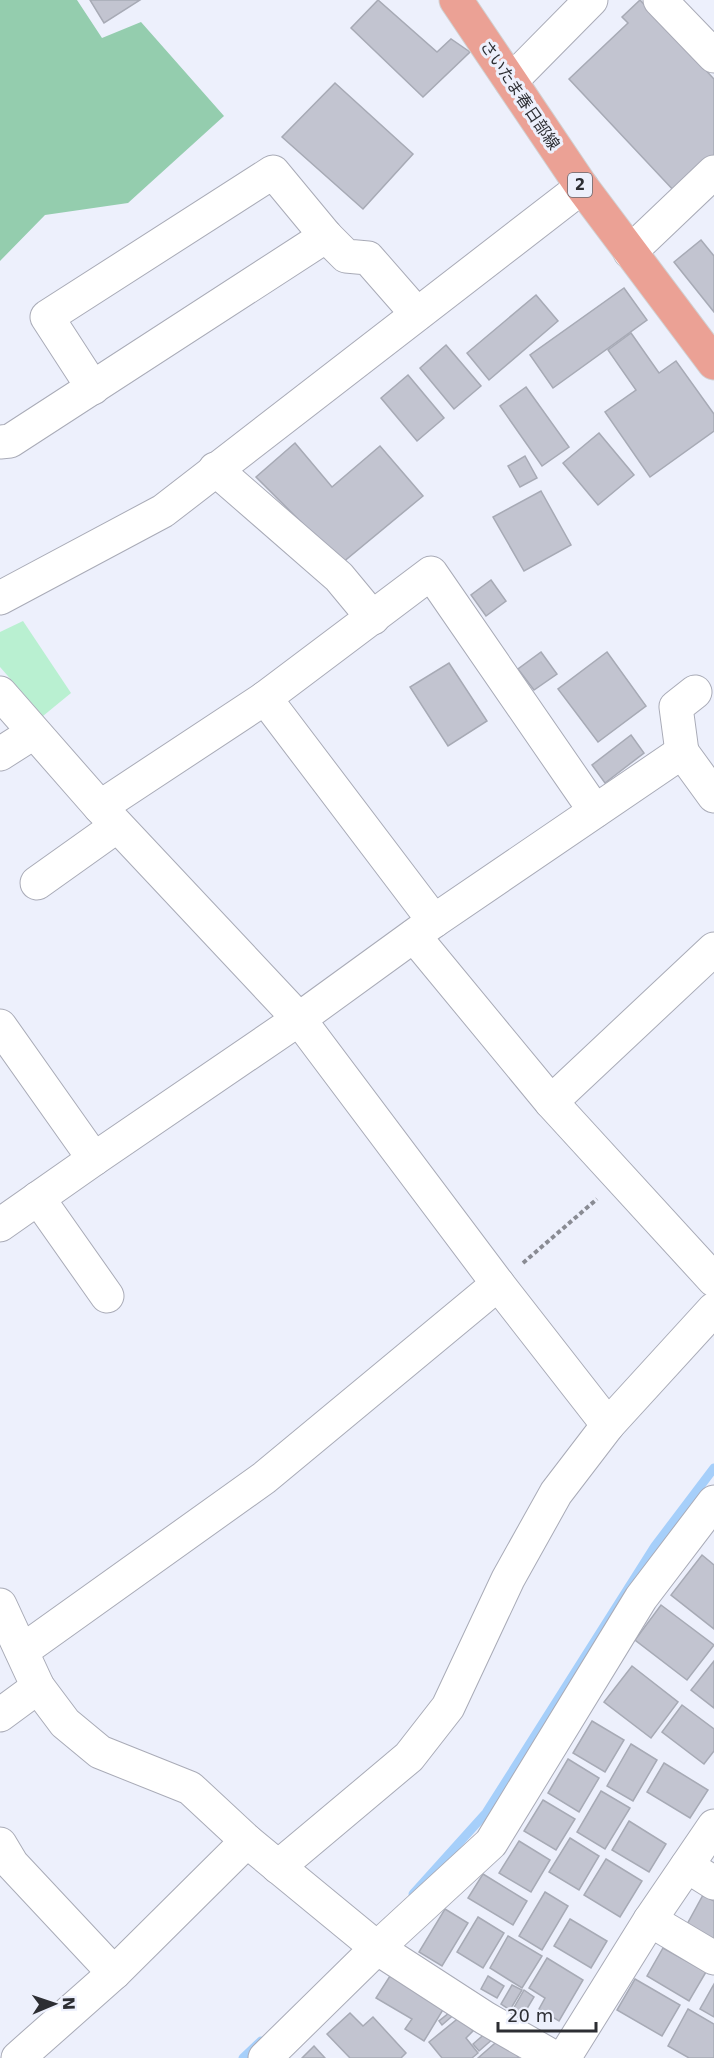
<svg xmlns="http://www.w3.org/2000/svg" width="714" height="2058" viewBox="0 0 714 2058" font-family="'DejaVu Sans','Noto Sans JP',sans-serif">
  <rect width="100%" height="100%" fill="#edf0fc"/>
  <path fill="#b9f0d1" d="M23,621l48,72 -28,23 -43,-49v-35z"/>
  <path fill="#94cdae" d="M0,0h77l25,38 39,-16 83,94 -96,87 -83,12 -45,46z"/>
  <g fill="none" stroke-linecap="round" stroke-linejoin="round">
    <g stroke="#a6cffa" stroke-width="9">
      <path d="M413,1894l73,-81 169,-267 59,-78"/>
      <path d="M243,2058l18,-17"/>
    </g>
  </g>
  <g fill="#c2c4d0" stroke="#a7aab5" stroke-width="1.5">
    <path d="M90,0h50l-36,23z"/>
    <path d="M378,0l59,52 14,-13 19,13 -47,45 -72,-69z"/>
    <path d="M640,0l74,79v77l-38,37 -107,-114 59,-56 -6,-6z"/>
    <path d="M335,83l78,71 -50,55 -81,-72z"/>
    <path d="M701,240l13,16v56l-40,-50z"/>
    <path d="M624,288l23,32 -94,68 -23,-33z"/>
    <path d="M536,295l22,26 -69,59 -22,-27z"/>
    <path d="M631,333l28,40 17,-12 38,53v17l-64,46 -45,-65 31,-22 -28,-40z"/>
    <path d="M446,345l35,41 -27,23 -34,-41z"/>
    <path d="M408,375l36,43 -27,23 -36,-43z"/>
    <path d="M526,387l43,60 -27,19 -42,-60z"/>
    <path d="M599,433l35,42 -36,30 -35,-42z"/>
    <path d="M295,443l37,44 48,-41 43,50 -81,67 -86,-86z"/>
    <path d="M525,456l12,22 -17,9 -12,-21z"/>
    <path d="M541,491l30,54 -47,26 -31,-54z"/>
    <path d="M491,580l15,21 -20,15 -15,-21z"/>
    <path d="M541,652l16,22 -23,16 -16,-21z"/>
    <path d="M607,652l39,54 -48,36 -40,-53z"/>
    <path d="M449,663l38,58 -39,25 -38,-59z"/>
    <path d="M631,735l13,18 -39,30 -13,-18z"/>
    <path d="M702,1555l12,10v64l-43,-34z"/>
    <path d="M661,1605l53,40 -27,35 -52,-40z"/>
    <path d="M714,1661v47l-23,-18z"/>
    <path d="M632,1666l46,36 -27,36 -47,-36z"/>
    <path d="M682,1705l32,24v22l-10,13 -42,-32z"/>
    <path d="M592,1721l32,19 -19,32 -32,-19z"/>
    <path d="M631,1744l26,16 -24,41 -26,-15z"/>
    <path d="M568,1759l31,19 -20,34 -31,-19z"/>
    <path d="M664,1763l44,27 -18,28 -43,-26z"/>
    <path d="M601,1791l29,17 -25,41 -28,-17z"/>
    <path d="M543,1800l32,19 -19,31 -32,-19z"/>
    <path d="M629,1821l37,23 -17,28 -37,-22z"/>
    <path d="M570,1838l29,18 -20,34 -30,-18z"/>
    <path d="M519,1841l31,19 -19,32 -32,-19z"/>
    <path d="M606,1859l36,22 -22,36 -36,-22z"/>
    <path d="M483,1874l44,27 -14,24 -45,-27z"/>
    <path d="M545,1892l23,14 -26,44 -23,-14z"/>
    <path d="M703,1895l11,6v44l-29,-17z"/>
    <path d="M445,1909l23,14 -26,43 -23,-14z"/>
    <path d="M478,1917l26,16 -21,35 -26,-16z"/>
    <path d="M570,1919l37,22 -16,27 -37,-22z"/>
    <path d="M508,1936l34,20 -20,32 -32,-20z"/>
    <path d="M663,1948l43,24 -17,29 -42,-25z"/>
    <path d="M547,1958l36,22 -24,41 -20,-12 6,-11 -16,-10z"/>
    <path d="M390,1976l54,32 -20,33 -19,-12 7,-10 -36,-21z"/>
    <path d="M488,1976l16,10 -7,12 -16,-9z"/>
    <path d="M635,1979l45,26 -18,31 -45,-26z"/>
    <path d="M714,1984v33l-14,-8z"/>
    <path d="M512,1985l10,5 -12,20 -9,-6z"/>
    <path d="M524,1990l10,7 -12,20 -10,-6z"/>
    <path d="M454,2009l3,3 -15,13 -3,-4z"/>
    <path d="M688,2009l26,15v34h-25l-21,-12z"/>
    <path d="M350,2013l13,13 10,-9 33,36 -5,5h-51l-23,-24z"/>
    <path d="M461,2016l12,15 -7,7 12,15 -6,5h-30l-13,-16z"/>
    <path d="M488,2031l6,7 -15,13 -6,-7z"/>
    <path d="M502,2037l17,21h-41z"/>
    <path d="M314,2046l11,12h-23z"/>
  </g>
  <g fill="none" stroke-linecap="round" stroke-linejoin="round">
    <g stroke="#a9abb7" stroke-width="35">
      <g id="minor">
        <path d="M660,0l54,56"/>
        <path d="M511,81l80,-81"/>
        <path d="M630,252l84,-80"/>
        <path d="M93,388l-46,-71 226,-145 53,64 20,20 22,2 49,56"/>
        <path d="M0,442l10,-1 316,-205"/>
        <path d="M215,469l124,108 34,41"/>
        <path d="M0,598l163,-87 419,-324"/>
        <path d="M0,693l100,114 199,212 199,265 110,141 106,-116"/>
        <path d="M265,698l169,223"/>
        <path d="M682,752l-6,-45 19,-15"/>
        <path d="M0,754l33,-21"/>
        <path d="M100,807l165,-109 166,-125 164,238"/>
        <path d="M37,883l80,-57"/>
        <path d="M414,936l137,166 163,178"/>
        <path d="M0,1026l94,133"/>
        <path d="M551,1102l163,-153"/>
        <path d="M38,1198l69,98"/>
        <path d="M0,1225l94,-66 205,-140 135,-98 248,-169 32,44"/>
        <path d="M0,1605l38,82 27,36 35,29 90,36 57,53 130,107 108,70 70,40"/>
        <path d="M22,1651l242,-173 234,-194"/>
        <path d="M0,1715l38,-28"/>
        <path d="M0,1844l12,20 102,109"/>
        <path d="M687,1866l27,17"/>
        <path d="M278,1867l131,-110 39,-50 60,-128 48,-86 52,-68"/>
        <path d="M650,1920l64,38"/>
        <path d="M18,2058l96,-85 133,-132"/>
        <path d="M265,2058l112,-110 114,-105 150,-245 73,-96"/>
        <path d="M564,2058l86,-138 64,-94"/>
      </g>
    </g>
    <g stroke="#d1d1d2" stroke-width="35">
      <path id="major" d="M456,0l126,187 132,176"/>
    </g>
    <path stroke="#898b93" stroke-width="4" stroke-dasharray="4.5 3" stroke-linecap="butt" d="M523,1263l74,-64"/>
    <use href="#minor" stroke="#fff" stroke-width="33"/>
    <use href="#major" stroke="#eba195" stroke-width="33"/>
  </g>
  <g text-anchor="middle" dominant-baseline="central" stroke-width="6" stroke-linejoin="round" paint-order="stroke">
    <rect fill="#edf0fc" stroke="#67686f" stroke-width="1.5" x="568" y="173" width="24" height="24" rx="4.5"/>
    <g font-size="15" font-weight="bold" fill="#2d2e33">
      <text x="580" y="185">2</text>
    </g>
    <g font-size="16" fill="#2d2e33" stroke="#edf0fc">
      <text transform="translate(520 95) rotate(56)">さいたま春日部線</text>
    </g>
  </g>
  <g transform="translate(54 2004) rotate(88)" stroke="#edf0fc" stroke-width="4.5" paint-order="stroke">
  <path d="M0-4.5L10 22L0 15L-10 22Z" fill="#2d2e33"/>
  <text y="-9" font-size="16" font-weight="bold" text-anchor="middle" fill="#2d2e33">N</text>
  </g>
  <path d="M498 2022v9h98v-9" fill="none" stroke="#2d2e33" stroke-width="3"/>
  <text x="507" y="2022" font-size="18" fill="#2d2e33" stroke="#edf0fc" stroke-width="4.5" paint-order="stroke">20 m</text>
</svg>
